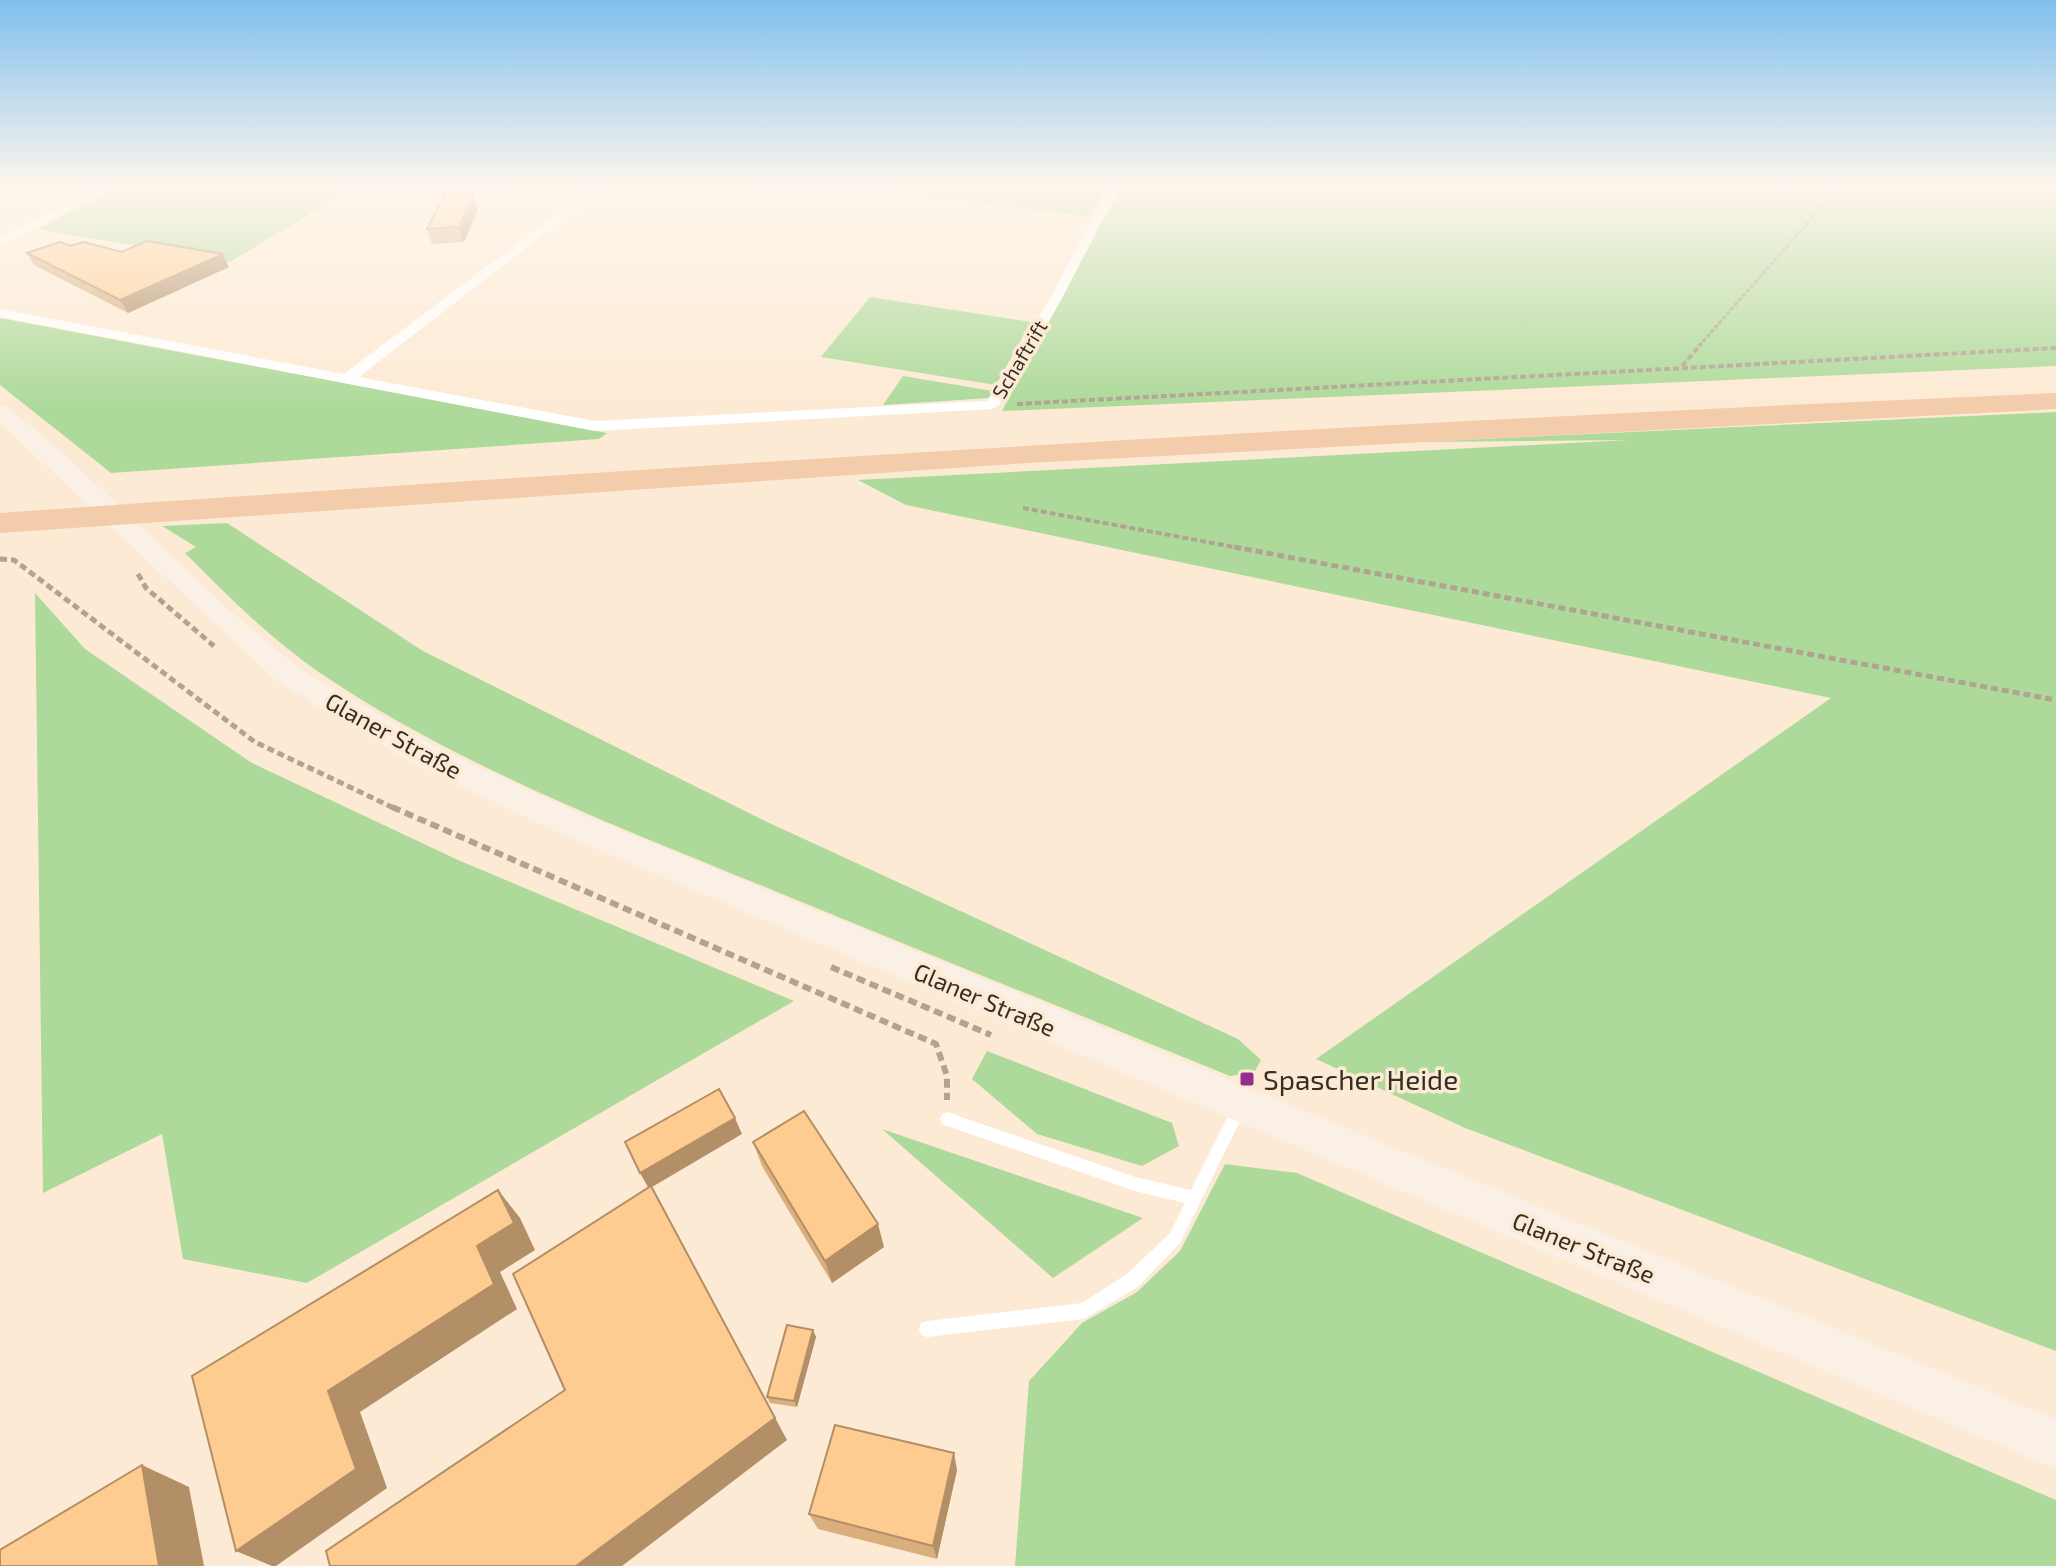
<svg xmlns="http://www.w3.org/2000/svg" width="2056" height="1566" viewBox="0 0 2056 1566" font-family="'Exo 2',sans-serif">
  <rect width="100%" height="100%" fill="#fdead4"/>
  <g fill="#adda9a">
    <path d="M122,186h233l-125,76 -192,-33z"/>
    <path d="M847,186h259l-17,31z"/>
    <path d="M1121,186h935v180l-1054,45z"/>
    <path d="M870,297l161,25 -35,63 -175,-28z"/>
    <path d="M0,318l607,115 -8,6 -488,34 -111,-88z"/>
    <path d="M903,376l90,15 -4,7 -106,7z"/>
    <path d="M2056,412v939l-591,-223 -149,-69 515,-361 -925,-193 -48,-25 770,-40 -209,2z"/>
    <path d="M227,523l196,128 342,170 473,218 23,21 -7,13 -24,3c-155,-63 -310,-125 -465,-189 -151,-62 -309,-122 -445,-214 -50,-34 -93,-78 -135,-120l11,-6 -34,-21z"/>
    <path d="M35,593l50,56 167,114 206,97 336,141 -487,282 -124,-24 -21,-125 -119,59z"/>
    <path d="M987,1051l185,72 7,23 -37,20 -105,-32 -65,-55z"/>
    <path d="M882,1129l261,89 -90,60z"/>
    <path d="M1225,1164l72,9 759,327v66h-1041l14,-185 53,-58 55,-31 43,-41z"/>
  </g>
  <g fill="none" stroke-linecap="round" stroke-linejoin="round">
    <path stroke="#b1a392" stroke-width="3" stroke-dasharray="4 2" stroke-linecap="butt" d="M1699,346l141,-160"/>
    <g stroke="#b1a392" stroke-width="4" stroke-dasharray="6 3" stroke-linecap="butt">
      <path d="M1682,366l19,-22"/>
      <path d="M1017,404l1039,-56"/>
      <path d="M1023,508l222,41"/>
    </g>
    <g stroke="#b1a392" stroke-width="5" stroke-dasharray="7 4" stroke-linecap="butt">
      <path d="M1234,547l822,153"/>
      <path d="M0,559l14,1 241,182 141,67"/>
      <path d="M138,574l8,14 68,58"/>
    </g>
    <g stroke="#b1a392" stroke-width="6" stroke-dasharray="9 5" stroke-linecap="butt">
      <path d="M392,807l544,237 11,32v24"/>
      <path d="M831,967l160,68"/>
    </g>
    <path fill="#fff" fill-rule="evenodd" d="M1239,1103l5,1 2,5 -66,134 -41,43 -55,33 -157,18 -6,-2 -2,-6 2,-6 6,-2 155,-18 45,-29 43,-41 15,-30 -50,-12 -188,-65 -5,-2 -2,-5 2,-5 5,-2 188,65 56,13 43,-86z"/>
    <g fill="#fff" fill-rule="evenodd">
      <path d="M104,186h14l-118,60v-9z"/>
      <path d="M594,186h12l-247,191 236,44 392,-20 62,-101 60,-114h11l-59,114 -62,105 -7,4 -397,22 -595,-114v-8l344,65z"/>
    </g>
    <path fill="#fbf0e6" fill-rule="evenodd" d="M0,405l8,2 60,51 159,150 71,60 132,76 146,68 1480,607v50l-1504,-639 -144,-70 -130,-78 -278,-259z"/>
    <path fill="#f3ccac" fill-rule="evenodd" d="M2056,393v16l-1028,54 -1028,70v-20c685,-48 1370,-91 2056,-120z"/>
  </g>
  <g fill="#daaf7d">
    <path d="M478,209l-14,33 -32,2 -5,-15z"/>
    <path d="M71,246l51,6 107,15 -101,46 -94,-48 -7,-12z"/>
    <path d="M753,1142l131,105 -52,36 -70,-117z"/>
    <path d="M813,1330l3,7 -19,70 -27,-4 -3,-6z"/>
    <path d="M957,1470l-20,89 -119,-30 -9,-15z"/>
  </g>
  <g fill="#b28f66">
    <path d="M473,195l5,14 -14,33 -5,-15z"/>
    <path d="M223,254l6,13 -101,46 -8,-13z"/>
    <path d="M735,1118l7,16 -90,53 135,253 -165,126h-46l73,-377 -9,-16z"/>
    <path d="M498,1190l22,28 15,32 -35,22 17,37 -157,103 27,76 -111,78h-4l-36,-15 92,-160 149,-145z"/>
    <path d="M878,1224l6,23 -52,36 -7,-22z"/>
    <path d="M813,1330l3,7 -19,70 -3,-6z"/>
    <path d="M954,1453l3,17 -20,89 -4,-13z"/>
    <path d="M142,1465l47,22 15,79h-45z"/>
  </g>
  <g fill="#fecc91" stroke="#b28f66" stroke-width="2">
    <path d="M446,191l27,4 -14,32 -32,2z"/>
    <path d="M147,241l76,13 -103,46 -93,-47 33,-11 11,4 12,-4 39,10z"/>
    <path d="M719,1089l16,29 -95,55 -15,-31z"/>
    <path d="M804,1111l74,113 -53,37 -72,-119z"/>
    <path d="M651,1186l124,232 -199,148h-246l-4,-15 239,-161 -52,-116z"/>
    <path d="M498,1190l16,33 -37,23 17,38 -166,107 28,78 -120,82 -44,-175z"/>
    <path d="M787,1325l26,5 -19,71 -27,-4z"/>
    <path d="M835,1425l119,28 -21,93 -124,-32z"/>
    <path d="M142,1465l17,101h-159v-16z"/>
  </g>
  <linearGradient id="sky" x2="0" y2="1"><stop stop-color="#80c0ef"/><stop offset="0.46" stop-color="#fef6ec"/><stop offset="1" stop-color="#fef6ec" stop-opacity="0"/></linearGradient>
  <rect width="2056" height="406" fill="url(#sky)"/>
  <rect fill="#962c8f" stroke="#fdead4" stroke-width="3" x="1239" y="1071" width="16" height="16" rx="4"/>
  <g text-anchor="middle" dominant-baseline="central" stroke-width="7" stroke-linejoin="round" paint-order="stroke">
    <g font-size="20" fill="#352e25" stroke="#fdead4">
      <text transform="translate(1019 359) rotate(-59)">Schaftrift</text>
    </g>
    <g font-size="24" fill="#352e25" stroke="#fdead4">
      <text transform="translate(394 735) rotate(29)">Glaner Straße</text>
      <text transform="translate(985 999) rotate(23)">Glaner Straße</text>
      <text transform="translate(1584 1247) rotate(22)">Glaner Straße</text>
    </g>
    <g font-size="28" fill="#352e25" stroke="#fdead4" text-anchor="start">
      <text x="1263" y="1079">Spascher Heide</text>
    </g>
  </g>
</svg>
